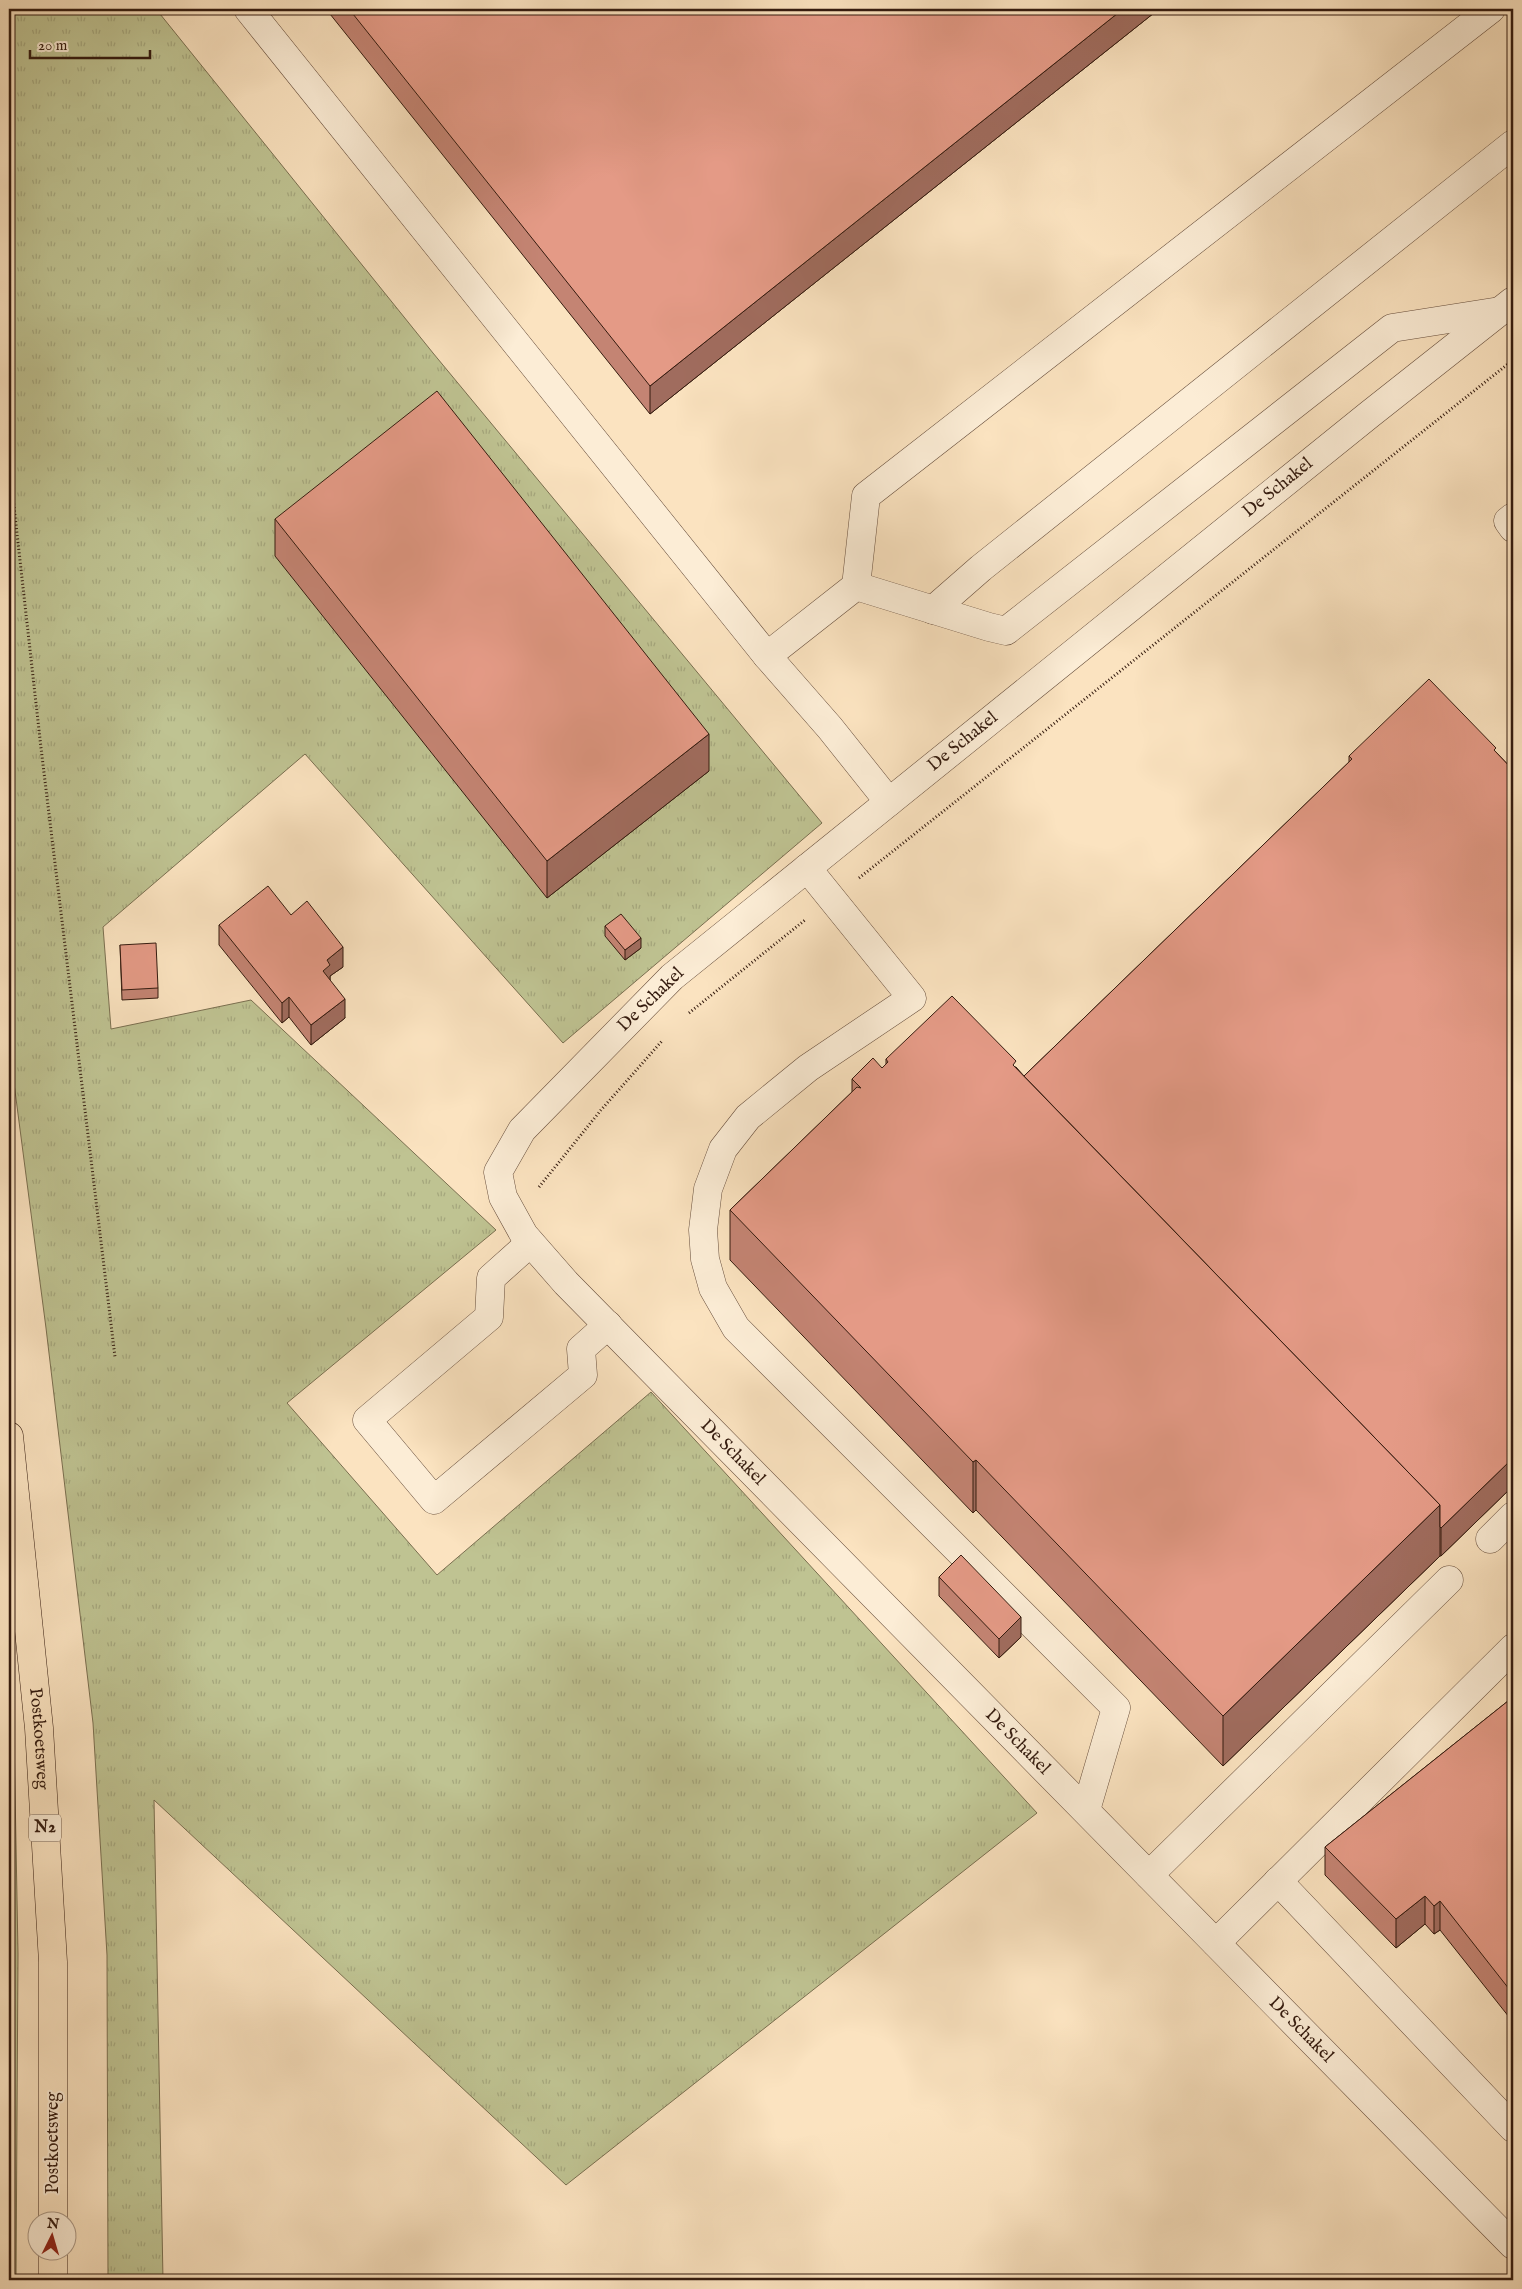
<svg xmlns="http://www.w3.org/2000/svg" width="1522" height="2289" viewBox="0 0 1522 2289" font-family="'IM FELL English',serif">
  <defs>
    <pattern id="grass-tufts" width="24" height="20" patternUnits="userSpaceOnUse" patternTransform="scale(1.25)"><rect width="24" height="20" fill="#bfc392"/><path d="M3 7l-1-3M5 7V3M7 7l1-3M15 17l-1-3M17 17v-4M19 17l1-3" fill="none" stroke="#a5a77d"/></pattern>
  </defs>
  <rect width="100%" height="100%" fill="#fbe3c0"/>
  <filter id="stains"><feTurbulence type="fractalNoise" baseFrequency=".004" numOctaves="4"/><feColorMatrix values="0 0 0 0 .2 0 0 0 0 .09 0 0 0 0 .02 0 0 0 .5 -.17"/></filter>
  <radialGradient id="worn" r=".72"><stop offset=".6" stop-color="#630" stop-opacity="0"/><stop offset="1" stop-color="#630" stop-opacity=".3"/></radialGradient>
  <g fill="url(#grass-tufts)" stroke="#7a6f50">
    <path d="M9,9h147l277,344 389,470 -259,220 -258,-289 -202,173 8,102 140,-29 245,230 -209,173 150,172 214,-183 386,421 -471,372 -412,-385 9,480h-55l-1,-325 -14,-232 -47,-395 -37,-283z"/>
    <path d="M9,1689l5,45 4,220 -2,326h-7z"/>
  </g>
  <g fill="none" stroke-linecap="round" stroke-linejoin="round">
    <g stroke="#664d3b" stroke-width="29">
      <g id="minor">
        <path d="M248,9l519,647 89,-70 133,41 17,4 386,-303 108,-17"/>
        <path id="s1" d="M1513,301l-143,113 -698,563 -150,153 -24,42 5,25 21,38 42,48 947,962"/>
        <path d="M1513,517l-5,4 5,7"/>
        <path d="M856,586l10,-90 625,-487"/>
        <path d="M933,610l48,-42 532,-424"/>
        <path d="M767,656l63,72 59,74"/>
        <path d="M807,868l105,130 -104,70 -60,49 -25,32 -15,40 -5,41 2,29 8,29 23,40 380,380 -30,102"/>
        <path d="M530,1243l-39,35 -2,39 -122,103 67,80 149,-125 -2,-26 27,-24"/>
        <path d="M1490,1539l23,-23"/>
        <path d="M1149,1875l300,-295"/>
        <path d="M1278,1881l235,247"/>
        <path d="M1216,1943l297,-295"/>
      </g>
    </g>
    <g stroke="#341b0f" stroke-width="29">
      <g id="highway">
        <path id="s2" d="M9,1436l30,292 14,234v260"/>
        <path d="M53,2280v-28"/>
      </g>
    </g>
    <g stroke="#341b0f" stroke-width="3" stroke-dasharray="1 2.5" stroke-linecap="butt">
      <path d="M9,462l32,286 74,609"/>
      <path d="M859,878l654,-518"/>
      <path d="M689,1013l116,-93"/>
      <path d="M539,1187l62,-77 61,-69"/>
    </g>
    <use href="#minor" stroke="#fcedd6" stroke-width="28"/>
    <use href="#highway" stroke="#fbe3c0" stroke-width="28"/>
  </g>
  <g fill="#c48473" stroke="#341b0f">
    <path d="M326,9h833l-509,405z"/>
    <path d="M275,519l434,252 -162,127 -272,-342z"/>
    <path d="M1496,752l17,18v716l-72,70h-1l-217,210 -247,-256 -3,3 -243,-253v-50l122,-118v-13l30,-11 4,-4v-5l130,8 8,9 325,-314v-6z"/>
    <path d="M291,915l52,52 -13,9v5l15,37 -34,27 -22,-28 -7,6 -63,-78v-20z"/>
    <path d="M605,926l36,22 -16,12 -20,-24z"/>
    <path d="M120,945l38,43v10l-36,2z"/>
    <path d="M939,1577l82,60 -22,21 -60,-62z"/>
    <path d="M1513,1697v325l-73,-92 -6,4 -9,-10 -29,24 -71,-73v-28z"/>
  </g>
  <g fill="#a06c5e" stroke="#341b0f">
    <path d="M1123,9h36l-509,405v-28z"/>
    <path d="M709,734v37l-162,127v-37z"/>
    <path d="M641,938v10l-16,12v-10z"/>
    <path d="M343,947v20l-13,9v8l-7,-13 4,-11z"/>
    <path d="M289,997v20l-7,6v-20z"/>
    <path d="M345,999v19l-34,27v-20z"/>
    <path d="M1513,1458v28l-72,70v-28z"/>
    <path d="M976,1460v50l-3,3v-51z"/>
    <path d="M1440,1505v51l-217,210v-50z"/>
    <path d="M1021,1617v20l-22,21v-19z"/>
    <path d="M1425,1896v28l-29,24v-29z"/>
    <path d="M1440,1901v29l-6,4v-28z"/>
  </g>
  <g fill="#e49a86" stroke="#341b0f">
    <path d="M349,9h774l-473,377z"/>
    <path d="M437,391l272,343 -162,127 -272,-342z"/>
    <path d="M1429,679l67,69 -2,2 19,20v688l-72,70 -1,-1v-22l-416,-429 328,-317 -3,-3z"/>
    <path d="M268,886l23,29 16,-14 36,46 -16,13 3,5 -7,6 22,28 -34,26 -22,-28 -7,6 -63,-78z"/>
    <path d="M621,914l20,24 -16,12 -20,-24z"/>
    <path d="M156,943l2,45 -36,2 -2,-45z"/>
    <path d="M952,996l64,65 -3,4 427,440 -217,211 -247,-256 -3,2 -243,-252 127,-123 4,1 -9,-9 21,-21 9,10 6,-6 -2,-3z"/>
    <path d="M961,1555l60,62 -22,22 -60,-62z"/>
    <path d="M1513,1697v297l-73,-93 -6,5 -9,-10 -29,23 -71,-72z"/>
  </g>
  <g text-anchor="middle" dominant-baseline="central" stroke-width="4" stroke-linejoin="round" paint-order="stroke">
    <rect fill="#fcedd6" stroke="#705a4b" stroke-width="1" x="29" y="1814.5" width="32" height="27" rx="4"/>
    <g font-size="16" font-weight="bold" fill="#341b0f">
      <text x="45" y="1828">N2</text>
    </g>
    <g font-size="18" fill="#341b0f" stroke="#fcedd6">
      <text transform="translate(1278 488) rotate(-39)">De Schakel</text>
      <text transform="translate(963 742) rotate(-39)">De Schakel</text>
      <text transform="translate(651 1000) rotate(-44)">De Schakel</text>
      <text stroke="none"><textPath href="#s1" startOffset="1712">De Schakel</textPath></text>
      <text stroke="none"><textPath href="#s2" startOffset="304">Postkoetsweg</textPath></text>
      <text stroke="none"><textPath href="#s1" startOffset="2118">De Schakel</textPath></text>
      <text stroke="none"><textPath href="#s1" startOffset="2522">De Schakel</textPath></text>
      <text transform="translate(53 2143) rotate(-90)">Postkoetsweg</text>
    </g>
  </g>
  <rect width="1522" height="2289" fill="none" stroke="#fbe3c0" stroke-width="30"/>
  <rect x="10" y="10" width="1502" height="2269" fill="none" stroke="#341b0f" stroke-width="2.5"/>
  <rect x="15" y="15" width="1492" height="2259" fill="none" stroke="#341b0f"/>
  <g transform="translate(52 2236) rotate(5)"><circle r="24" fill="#fcedd6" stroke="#ac9986"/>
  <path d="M0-4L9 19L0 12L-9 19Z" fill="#8f2418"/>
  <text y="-8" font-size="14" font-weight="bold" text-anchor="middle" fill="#341b0f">N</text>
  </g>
  <path d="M30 50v8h120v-8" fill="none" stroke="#341b0f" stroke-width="2.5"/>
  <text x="38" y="50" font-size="15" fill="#341b0f" stroke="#fcedd6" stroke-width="4" paint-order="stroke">20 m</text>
  <rect width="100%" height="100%" filter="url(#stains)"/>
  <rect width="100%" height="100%" fill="url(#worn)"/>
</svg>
